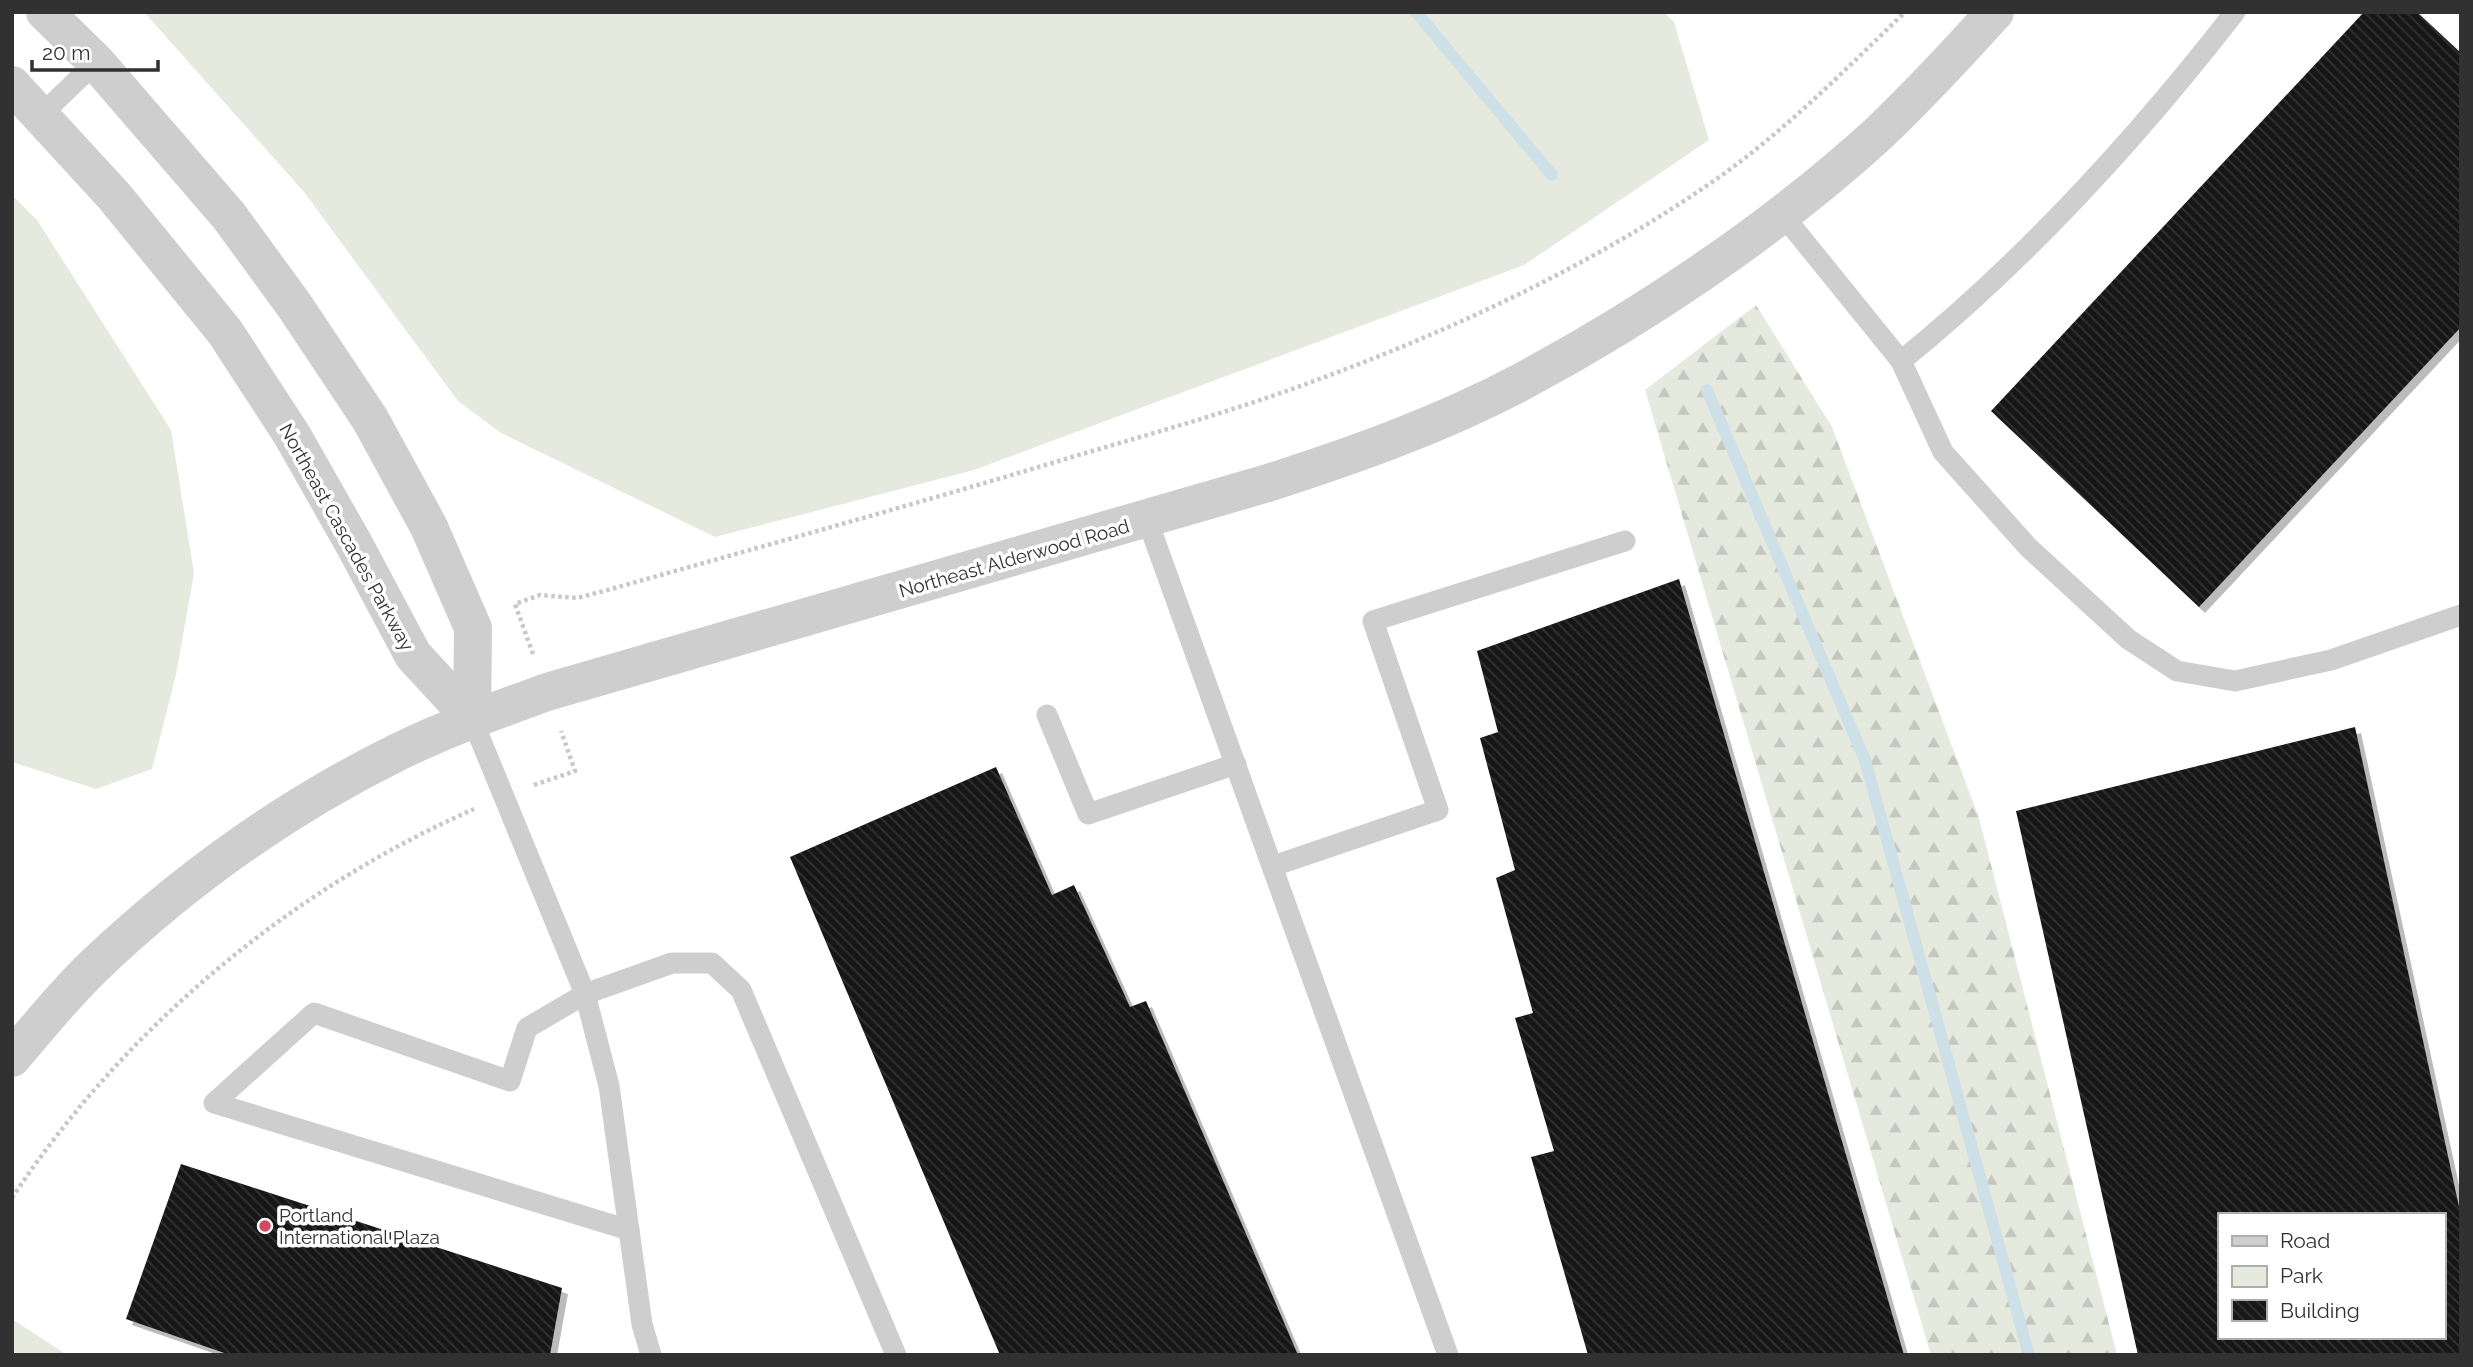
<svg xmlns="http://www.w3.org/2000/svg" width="2473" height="1367" viewBox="0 0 2473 1367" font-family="Raleway,sans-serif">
  <defs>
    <pattern id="forest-firs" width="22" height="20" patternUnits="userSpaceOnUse" patternTransform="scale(1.75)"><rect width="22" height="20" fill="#e5e9de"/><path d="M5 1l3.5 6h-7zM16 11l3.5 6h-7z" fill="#c5c8bf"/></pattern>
    <pattern id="building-back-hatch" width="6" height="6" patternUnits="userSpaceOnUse" patternTransform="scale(1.75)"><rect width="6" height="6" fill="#181818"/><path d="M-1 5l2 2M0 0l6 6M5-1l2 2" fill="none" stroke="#313131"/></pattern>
    <filter id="shadow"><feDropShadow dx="6" dy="6" stdDeviation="0" flood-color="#0004"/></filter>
  </defs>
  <rect width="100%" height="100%" fill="#fff"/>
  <g fill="#e5e9de">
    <path d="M144,12h1520l10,10 35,118 -185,125 -550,205 -259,67 -214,-104 -43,-32 -154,-209z"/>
    <path d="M12,195l25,25 134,210 23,143 -18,102 -24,94 -56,20 -84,-27z"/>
    <path d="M12,1319l55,36h-55z"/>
  </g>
  <path fill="url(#forest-firs)" d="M1756,305l76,122 147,391 138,537h-186l-286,-965z"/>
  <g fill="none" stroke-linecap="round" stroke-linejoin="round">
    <g stroke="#cde0e7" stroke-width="12">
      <path d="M1416,12l136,163"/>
      <path d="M1707,390l158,370 164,595"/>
    </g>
  </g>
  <g fill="url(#building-back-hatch)" fill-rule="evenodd" filter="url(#shadow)">
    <path d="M2364,12h53l44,41v274l-262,280 -208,-196z"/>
    <path d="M1679,579l225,776h-316l-57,-198 23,-6 -39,-133 18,-5 -37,-135 19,-8 -35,-132 18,-6 -21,-81z"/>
    <path d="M2355,727l106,489v139h-323l-122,-544zM2219,1215h224v122h-224z"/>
    <path d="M996,767l56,128 22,-10 56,122 16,-6 152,354h-298l-210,-498z"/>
    <path d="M181,1164l381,124 -12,67h-320l-104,-36z"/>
  </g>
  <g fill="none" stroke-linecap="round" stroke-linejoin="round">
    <g stroke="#c8c8c8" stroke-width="4.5" stroke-dasharray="3.5 3.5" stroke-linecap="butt">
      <path d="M533,654l-18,-50 25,-9 37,3 27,-7c156,-44 312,-87 468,-134 81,-24 162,-46 242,-76 139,-51 279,-116 401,-201 69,-48 129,-109 190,-168"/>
      <path d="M534,785l41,-14 -14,-40"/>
      <path d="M12,1198c112,-169 276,-307 462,-389"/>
    </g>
    <g stroke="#cecece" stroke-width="21">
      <path d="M41,115l55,-53"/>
      <path d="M1782,214l119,147c124,-100 236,-223 334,-349"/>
      <path d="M1901,361l42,91 85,95 100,92 49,32 58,10 96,-21 130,-45"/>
      <path d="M1147,519l301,836"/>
      <path d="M1047,715l41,99 148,-50"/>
      <path d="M472,719l113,275 24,92 33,238 9,31"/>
      <path d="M1273,866l165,-56 -65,-189 252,-80"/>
      <path d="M629,1230l-415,-127 100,-90 196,68 17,-53 58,-34 87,-31h40l29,27 155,365"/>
    </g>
    <g stroke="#cecece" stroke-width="38">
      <path d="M45,12l51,50 133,154 65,89 76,114 59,108 44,101 -1,91"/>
      <path d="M12,85l102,111 111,136 67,103 63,111 58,109 59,64"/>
      <path d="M12,1058c26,-31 52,-63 81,-91 90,-86 195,-161 307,-216 47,-23 98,-41 147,-59l721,-209c87,-28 174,-59 255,-102 123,-66 252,-153 355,-247 41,-39 79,-80 117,-122"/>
    </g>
  </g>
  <circle fill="#d24960" stroke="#fff" stroke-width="2.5" cx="265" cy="1226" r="7"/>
  <g text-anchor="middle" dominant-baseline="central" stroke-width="7" stroke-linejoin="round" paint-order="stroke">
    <g font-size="19" fill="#313131" stroke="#fff">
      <text transform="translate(347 537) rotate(61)">Northeast Cascades Parkway</text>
      <text transform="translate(1014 558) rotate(-16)">Northeast Alderwood Road</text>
    </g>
    <g font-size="19" fill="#313131" stroke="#fff" text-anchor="start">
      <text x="279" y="1215">Portland<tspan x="279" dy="22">International Plaza</tspan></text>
    </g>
  </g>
  <rect width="2473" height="1367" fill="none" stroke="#313131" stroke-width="28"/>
  <rect x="2218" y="1213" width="228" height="126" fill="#ffffff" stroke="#adadad" stroke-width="2"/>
  <rect x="2232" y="1236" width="35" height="10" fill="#cecece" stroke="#adadad" stroke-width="2"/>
  <text x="2280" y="1248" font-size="21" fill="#313131">Road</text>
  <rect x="2232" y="1266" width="35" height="21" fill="#e5e9de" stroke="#adadad" stroke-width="2"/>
  <text x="2280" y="1283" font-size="21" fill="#313131">Park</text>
  <rect x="2232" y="1300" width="35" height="21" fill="url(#building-back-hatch)" stroke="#adadad" stroke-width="2"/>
  <text x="2280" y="1318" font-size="21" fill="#313131">Building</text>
  <path d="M32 60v10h126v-10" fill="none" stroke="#313131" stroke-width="3.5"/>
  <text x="42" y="60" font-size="21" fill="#313131" stroke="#ffffff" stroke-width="5" paint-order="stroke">20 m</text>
</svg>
